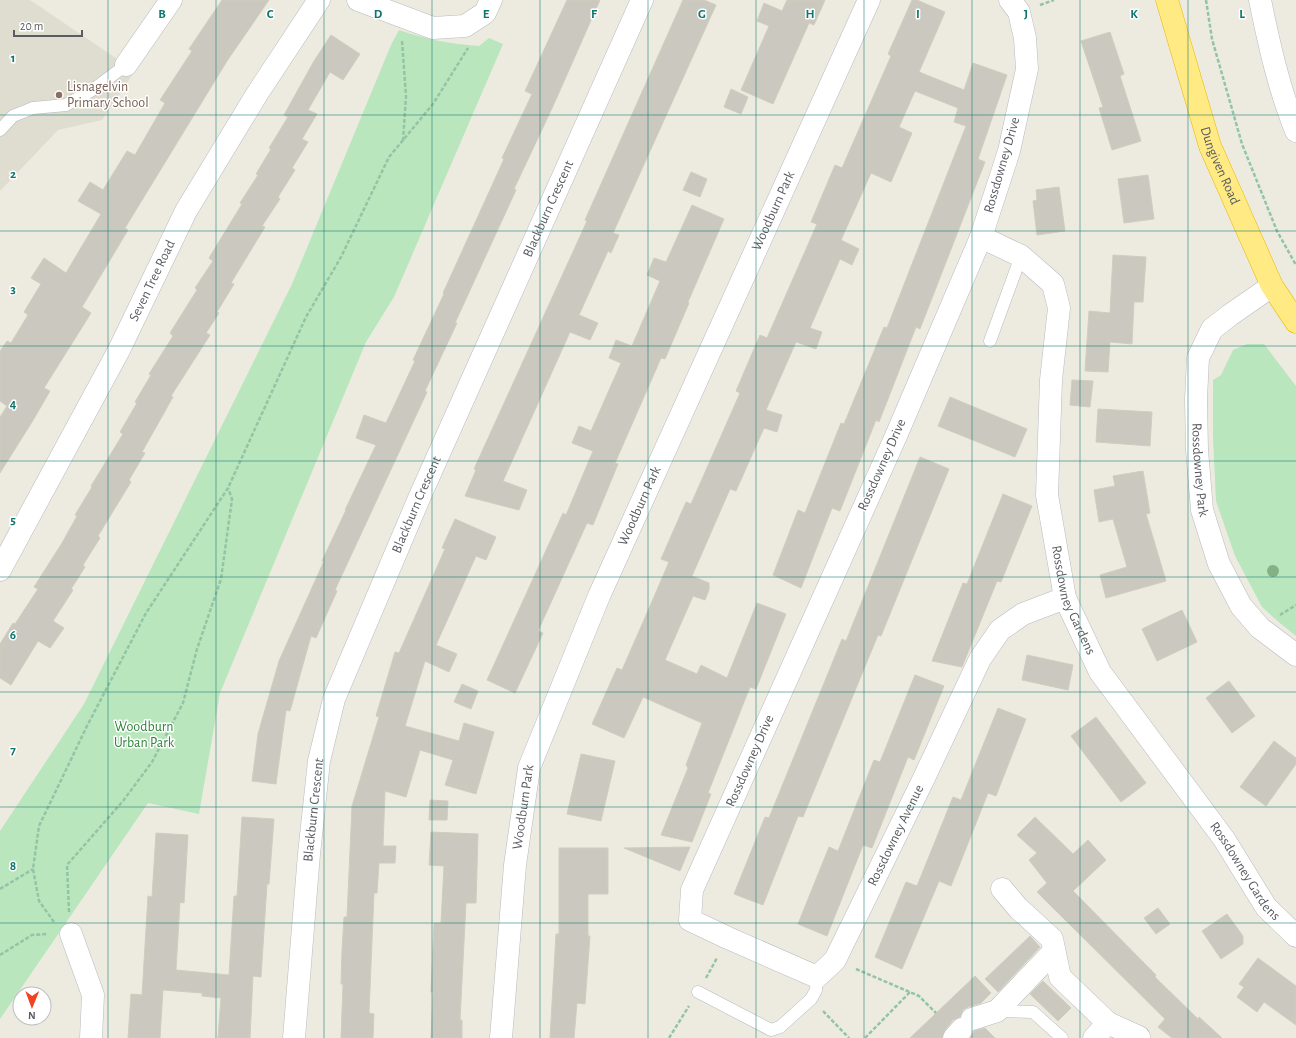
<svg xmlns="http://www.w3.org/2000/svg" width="1296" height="1038" viewBox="0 0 1296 1038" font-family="'Alegreya Sans',sans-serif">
  <rect width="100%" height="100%" fill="#edebe0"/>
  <path fill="#dfddd0" d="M0,0h30l105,71 -33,49 -44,10 -58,61z"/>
  <g fill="#bae6be">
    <path d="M399,30c26,9 52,14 80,16l10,-8 14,6 -109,253 -28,45 -146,351 -21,121 -51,-11 -148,216v-188l84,-127 208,-420 99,-239z"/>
    <path d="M1247,344h17l32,42v250l-15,-12 -19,-17 -27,-51 -19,-55 -3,-63v-58l8,-5 12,-25z"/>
  </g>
  <g fill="#cac8bf" stroke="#d1cdbe">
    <path d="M222,0h47l-42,61 -102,167 3,2 -46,77 9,6 -47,75 6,3 -18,31 -32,51v-56l7,-11 -7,-5v-50l7,-10 4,2 17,-28 -4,-3 17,-28 -10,-6 13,-20 22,15 35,-59 -23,-13 12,-19 13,8 24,-39 8,4 30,-52 -5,-3 32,-49 -3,-2z"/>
    <path d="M567,0h33l-46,104 -40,85 2,1 -61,133h2l-32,68 2,1 -92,198 2,1 -21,47 -5,-2 -21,75 -4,-1 -10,74 -24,-3 6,-47 21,-73 45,-100h-2l24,-51h-1l31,-65 -20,-7 8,-23 22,8 29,-62 -2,-1 31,-66 -1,-1 61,-134 -2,-1 30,-64 -7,-3z"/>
    <path d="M683,0h21l12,5 -103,228 6,2 -8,18 -3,-2 -29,64 19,8 -8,17 -20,-8 -67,149 24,9 -8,20 -54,-14 11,-26 -2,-1 113,-248 -2,-1z"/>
    <path d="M787,0h38l-11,25 -5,-2 -36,81 -32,-14 28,-64 -12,-5 7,-18 18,8z"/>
    <path d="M912,0h5l28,12 -26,60 45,18 9,-27 34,12 -29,84 7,3 -65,167 -4,-2 -37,95 -3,-2 -36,91 -8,-3 -31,80 -28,-13 25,-65 7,3 36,-90 3,1 40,-97 3,1 79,-202 -12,-4 4,-14 -43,-17 -16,36 13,6 -21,49 -20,-9 -30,67 18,9 -7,16 -12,-6 -30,69 12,4 -6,17 -20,-7 -30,68 16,5 -5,17 -13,-4 -28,63 -6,-2 -38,87 17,7v7l-4,10 -12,-4 -28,64 32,14 4,-9 26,13 30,-75 29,11 -30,75 -6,-2 -42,106 3,1 -19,48 -31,-7 27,-67 -2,-3 16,-42 -59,-26 -19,41 -32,-14 25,-56 5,2 25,-57 22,-51 -8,-3 25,-57 5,2 49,-111 -4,-2 24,-56 7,3 50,-114 -6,-2 24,-57 7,3 49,-112 -3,-2z"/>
    <path d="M1110,32l14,42 -4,2 21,65 -29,9 -13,-42 4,-1 -22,-66z"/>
    <path d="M331,35l29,19 -17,26 -13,-8 -22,38 9,4 -15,25 6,3 -16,26 3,2 -17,27 2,2 -18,27 3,1 -34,56 3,1 -17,28 2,1 -13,20 4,2 -39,61 2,1 -31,55 3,1 -16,27 2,2 -33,54 2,2 -17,27 2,2 -14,22 2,1 -20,31 11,7 -14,20 -12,-7 -27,44 -11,-7v-34l13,-21 2,1 23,-35 -4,-2 28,-44 15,-27 -2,-1 17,-28 -1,-1 32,-52 -3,-2 17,-29 -2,-1 16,-27 -2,-1 24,-38 -3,-3 27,-43 -2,-2 18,-27 -4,-3 33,-54 -2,-1 18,-28 -2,-1 15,-25 -2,-1 19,-31 -4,-2 30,-54z"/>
    <path d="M731,89l17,8 -7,17 -17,-7z"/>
    <path d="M691,172l16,7 -7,18 -17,-7z"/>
    <path d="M1148,175l6,44 -30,4 -6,-44z"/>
    <path d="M1059,187l6,44 -28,4 -4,-34 4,-1 -1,-10z"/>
    <path d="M692,205l32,14 -36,83 1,1 -24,56 -4,-1 -46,105 3,1 -25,61 -6,-2 -49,108 5,2 -28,60 -28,-13 76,-167 3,2 27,-64 -21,-8 7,-17 12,5 30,-68 -12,-5 7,-18 16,6 28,-65 -13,-6 7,-17 12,4z"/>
    <path d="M1113,255l33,2 -3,45h-9l-2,42 -22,-2 -2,30 -23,-1 4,-60 21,2z"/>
    <path d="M1072,380l21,1 -3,26 -20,-2z"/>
    <path d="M950,397l77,32 -12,28 -77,-31z"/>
    <path d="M1098,409l54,3 -2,34 -54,-4z"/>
    <path d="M920,457l29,12 -68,167 -3,-1 -75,182 -5,-1 -35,89 -29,-11 31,-77 4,1 73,-179 4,2z"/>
    <path d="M1143,471l7,42 -4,1 20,67 -60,17 -6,-23 27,-8 -14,-48 -14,3 -5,-32 21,-4 -2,-10z"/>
    <path d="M1003,494l29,12 -31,76 -4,-1 -35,86 -30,-6 31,-78 4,1z"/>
    <path d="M455,519l41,18 -10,23 -10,-4 -40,89 21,9 -8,18 -24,-11 -20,65 54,15 5,-18 30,9 -18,62 -31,-9 8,-25 -33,-10 -14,47 -21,-6 -2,55h13l-1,17h-16l-2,30h-3l-5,120 5,1 -1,24h-32l2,-54h-2l1,-34 2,-33h3l5,-111 27,-89 -3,-1 19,-64 4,1 46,-104 -3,-1z"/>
    <path d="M1182,610l15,32 -40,19 -15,-32z"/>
    <path d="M1027,655l46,10 -5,25 -46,-10z"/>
    <path d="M915,675l29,11 -30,74 -6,-3 -36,91 -9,-3 -36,91 -29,-12 31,-77 9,4 36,-91 6,2z"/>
    <path d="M1229,681l26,35 -23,17 -26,-35z"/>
    <path d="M462,684l16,7 -7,18 -17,-7z"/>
    <path d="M998,708l28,11 -30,77 -8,-3 -37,93 -12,-5 -37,88 -27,-12 31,-75 11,4 36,-89 8,3z"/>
    <path d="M1096,717l50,66 -25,19 -50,-66z"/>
    <path d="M1274,741l22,17v6l-30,42 -26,-19z"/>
    <path d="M581,754l34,7 -14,60 -34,-7z"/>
    <path d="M430,800l18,1 -1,19h-18z"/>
    <path d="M242,817l32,2 -5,65h-2l-6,93 -8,-1 -3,62h-32l3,-40 -19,-2v-3l-39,-3 -3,48h-32l3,-44 11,1 6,-99 4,1 4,-64 32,2 -4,68 -4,-1 -4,68 53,5 5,-79h3z"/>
    <path d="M1035,817l38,37 15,-14 18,20 -33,31 83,84 -1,2 43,42 1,-2 23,21h-50l-14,-11 7,-8 -128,-127 10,-9 -18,-23 8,-7 -20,-18z"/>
    <path d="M431,832l47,2 -2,69h-10l-6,117h2v18h-31l2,-46h-2l3,-69h7l3,-57 -15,-1z"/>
    <path d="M690,847l-10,24 -56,-23z"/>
    <path d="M559,848h49v46h-20v42h2l-5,68 -8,-1 -3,35h-24l6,-104h3z"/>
    <path d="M1158,908l12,16 -14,10 -12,-16z"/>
    <path d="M1227,914l16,22v8l-22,15 -19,-28z"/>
    <path d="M1030,936l10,11 -42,45 -13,-13z"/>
    <path d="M1258,958l38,28v39l-32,-23 -7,10 -20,-15 7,-10 -5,-3z"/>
    <path d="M975,976l16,17 -10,10 -13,4 -5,3 -3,7 -7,3 -8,10 -3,8h-32z"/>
    <path d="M1043,981l28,27 -13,13 -28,-27z"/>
    <path d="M985,1028l10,10h-24l3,-7z"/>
  </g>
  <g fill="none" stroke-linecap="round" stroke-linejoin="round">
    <g stroke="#b8bac0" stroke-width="13">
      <g id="lane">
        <path d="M0,130l13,-14 20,-8 33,-3 28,-16 32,-24"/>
        <path d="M990,341l31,-85"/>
        <path d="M698,992l73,38 9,-3 31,-28 5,-9 1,-13"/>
        <path d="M997,1011l36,1 29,26"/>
      </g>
    </g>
    <g stroke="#b8bac0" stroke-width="23">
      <g id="street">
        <path d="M358,0l75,28 32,-2 20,-13 6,-13"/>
        <path id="s1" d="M1010,0l9,12 6,26 2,31 -18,82 -28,86 -85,199 -204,454 -2,30 38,18 89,39 18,-17 89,-182 56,-119 20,-29 23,-16 42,-16"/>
        <path d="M1260,0c9,44 19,89 36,131"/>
        <path d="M126,65l45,-65"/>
        <path id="s2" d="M981,237l40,19 32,28 6,24 -8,72 -4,115 18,103 35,74 124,167 42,68 30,29"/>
        <path id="s3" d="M1272,286l-42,29 -18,14 -14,29 -2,41 1,51 5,60 17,54 22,42 19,22 36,27"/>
        <path id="s4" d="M0,570l119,-220 67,-139 71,-117 62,-94"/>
        <path d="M1002,889l16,19 34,31 8,38 48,46 -14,15"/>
        <path d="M71,934l22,61 -2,43"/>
        <path d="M972,1019l25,-8 57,-60"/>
        <path d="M1108,1023l31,14"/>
        <path id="s5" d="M294,1038l15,-184 10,-93 15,-62 86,-203 222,-496"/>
        <path id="s6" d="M501,1038l14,-173 14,-97 70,-172 270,-596"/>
        <path d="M954,1038l8,-9"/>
      </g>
    </g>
    <g stroke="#ecb700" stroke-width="23">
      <g id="highway">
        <path id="s7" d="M1167,0l43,146 62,140 24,36"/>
      </g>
    </g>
    <g stroke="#92c5a4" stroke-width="2.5" stroke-dasharray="4 2" stroke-linecap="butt">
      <path d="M1206,0l6,39 30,105 35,87 19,34"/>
      <path d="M1040,5l14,-5"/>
      <path d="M402,41l4,55 -3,45"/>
      <path d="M1280,615l16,-10"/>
      <path d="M0,889l33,-20"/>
      <path d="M69,912l-2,-47 56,-64 29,-39 31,-59 14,-54 24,-70 11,-80 -4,-11"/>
      <path d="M54,922l-15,-21 -6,-32 6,-43 48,-100 59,-113 82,-125 78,-171 35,-60 48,-100 44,-53 35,-56"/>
      <path d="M0,955l32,-20 16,-1"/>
      <path d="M856,969l63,27 17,17"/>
      <path d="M706,978l11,-20"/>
      <path d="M823,1011l26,27"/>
      <path d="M669,1038l20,-32"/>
      <path d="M865,1038l45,-46"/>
    </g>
    <use href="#lane" stroke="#fff" stroke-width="12"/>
    <use href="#street" stroke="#fff" stroke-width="22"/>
    <use href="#highway" stroke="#ffea84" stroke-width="22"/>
  </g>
  <circle fill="#84b285" cx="1273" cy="571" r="6"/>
  <path fill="none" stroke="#0f766e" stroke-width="1" stroke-opacity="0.55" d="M108,0v1038M216,0v1038M324,0v1038M432,0v1038M540,0v1038M648,0v1038M756,0v1038M864,0v1038M972,0v1038M1080,0v1038M1188,0v1038M0,115h1296M0,231h1296M0,346h1296M0,461h1296M0,577h1296M0,692h1296M0,807h1296M0,923h1296"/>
  <circle fill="#8d6e63" stroke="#fff" stroke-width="1.5" cx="59" cy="95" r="4"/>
  <g text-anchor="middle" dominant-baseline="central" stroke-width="3" stroke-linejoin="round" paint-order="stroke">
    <g font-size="14" fill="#785e54" stroke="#fff" text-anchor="start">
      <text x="67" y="87">Lisnagelvin<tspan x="67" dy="16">Primary School</tspan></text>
    </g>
    <g font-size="14" fill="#595c62" stroke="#fff">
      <text transform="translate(1002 165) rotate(-74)">Rossdowney Drive</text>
      <text stroke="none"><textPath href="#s7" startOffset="174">Dungiven Road</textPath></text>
      <text stroke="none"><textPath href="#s5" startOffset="877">Blackburn Crescent</textPath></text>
      <text stroke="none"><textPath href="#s6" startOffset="880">Woodburn Park</textPath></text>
      <text stroke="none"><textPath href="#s4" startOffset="327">Seven Tree Road</textPath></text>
      <text transform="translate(882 465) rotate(-66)">Rossdowney Drive</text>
      <text stroke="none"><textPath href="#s3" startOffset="218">Rossdowney Park</textPath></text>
      <text stroke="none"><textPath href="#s5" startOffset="553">Blackburn Crescent</textPath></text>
      <text stroke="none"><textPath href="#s6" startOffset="556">Woodburn Park</textPath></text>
      <text stroke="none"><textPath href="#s2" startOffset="408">Rossdowney Gardens</textPath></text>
      <text transform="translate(750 761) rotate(-66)">Rossdowney Drive</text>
      <text stroke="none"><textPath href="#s6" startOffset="232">Woodburn Park</textPath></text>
      <text stroke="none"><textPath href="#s5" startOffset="229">Blackburn Crescent</textPath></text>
      <text stroke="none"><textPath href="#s1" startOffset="1294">Rossdowney Avenue</textPath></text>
      <text stroke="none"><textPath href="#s2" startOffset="732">Rossdowney Gardens</textPath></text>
    </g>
    <g font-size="14" fill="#2f833a" stroke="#fff">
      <text x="144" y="727">Woodburn<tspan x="144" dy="16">Urban Park</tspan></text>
    </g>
  </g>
  <g font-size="13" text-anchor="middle" font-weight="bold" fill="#0f766e" stroke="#fff" stroke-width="3" stroke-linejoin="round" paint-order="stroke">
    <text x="162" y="18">B</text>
    <text x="270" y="18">C</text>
    <text x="378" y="18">D</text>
    <text x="486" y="18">E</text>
    <text x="594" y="18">F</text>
    <text x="702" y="18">G</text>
    <text x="810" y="18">H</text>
    <text x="918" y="18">I</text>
    <text x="1026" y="18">J</text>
    <text x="1134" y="18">K</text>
    <text x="1242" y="18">L</text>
    <text x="13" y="62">1</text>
    <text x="13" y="178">2</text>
    <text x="13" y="293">3</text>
    <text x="13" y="408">4</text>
    <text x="13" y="524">5</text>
    <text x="13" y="639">6</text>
    <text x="13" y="754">7</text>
    <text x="13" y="870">8</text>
  </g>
  <g transform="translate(32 1006) rotate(181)"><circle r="19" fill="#ffffff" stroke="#bdbec0"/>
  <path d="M0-3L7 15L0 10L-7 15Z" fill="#f14321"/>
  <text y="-6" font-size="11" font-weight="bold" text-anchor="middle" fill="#595c62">N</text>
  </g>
  <path d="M14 30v6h68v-6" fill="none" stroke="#595c62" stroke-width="2"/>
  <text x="20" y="30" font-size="12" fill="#595c62" stroke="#ffffff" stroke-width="3" paint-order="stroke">20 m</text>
</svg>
